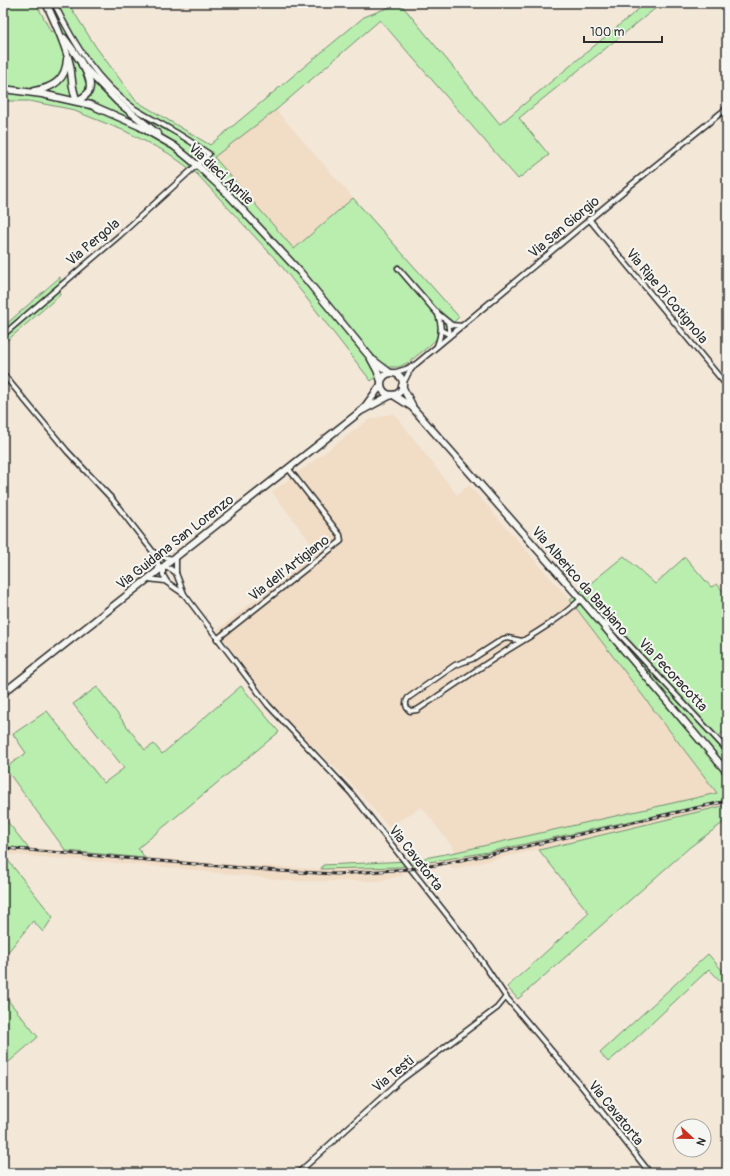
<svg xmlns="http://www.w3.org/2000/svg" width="730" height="1176" viewBox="0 0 730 1176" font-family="Pangolin,sans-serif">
  <rect width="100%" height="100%" fill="#f3e7d8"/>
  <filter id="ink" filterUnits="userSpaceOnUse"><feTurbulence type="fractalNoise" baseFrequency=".025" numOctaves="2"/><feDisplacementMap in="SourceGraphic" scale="8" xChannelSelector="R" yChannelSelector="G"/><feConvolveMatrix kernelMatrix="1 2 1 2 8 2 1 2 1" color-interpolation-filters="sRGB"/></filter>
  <g filter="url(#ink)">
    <g fill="#f1dcc6">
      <path d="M276,110l77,88 -59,51 -81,-92z"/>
      <path d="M394,413l63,82 12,-10 95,108 153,200 -261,59 -34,-45 -34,20 -36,-43 -79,-78 -56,-76 100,-79 -45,-59 96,-72z"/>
      <path d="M727,800v5l-61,15 -213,49 -4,-4 -46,8 -1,3 -25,5h-86l-126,-14 -162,-13v-8l238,19 80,4 78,-2 89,-15z"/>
    </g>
    <g fill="#b9eeaf" stroke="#728c6d">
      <path d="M3,3h33l15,29 10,-9 -11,-20h18l28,44 40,54 74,44 154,-128 36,-14 100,121 146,-121h16l-143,115 30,37 -31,24 -138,-159 -104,90 -62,47 80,92 59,-51 106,119 -31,30 -19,15 -10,5h-10l-18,14 -91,-117 -83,-90 -29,-21 -43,-22 -55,-22 -41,-8h-26z"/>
      <path d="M60,277v18l-57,49v-17z"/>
      <path d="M624,556l31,28 30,-27 26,30 6,-3 10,12v132l-8,8 8,8v56l-239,52 -70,12 -19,3 -78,2 2,-4 86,-4 47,-9 261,-59 -147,-193z"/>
      <path d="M241,686l38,46 -141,116 7,10 -79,-7 -61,-83 21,-15 -13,-19 34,-23 57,72 20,-15 -51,-64 24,-17 48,63 9,-6 8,10z"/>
      <path d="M727,805v15l-37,27 -172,152 -11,-12 82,-74 -50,-63z"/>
      <path d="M3,816l26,33 -26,-3z"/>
      <path d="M3,854l50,63 -10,15 -10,-11 -30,37z"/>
      <path d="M708,954l19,22v12l-18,-19 -75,71 -26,22 -8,-9z"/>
      <path d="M3,994l35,43 -35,30z"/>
    </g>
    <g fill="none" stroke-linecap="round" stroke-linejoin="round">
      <g stroke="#2b2b2b" stroke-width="7">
        <g id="street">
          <path d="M589,219l138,167"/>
          <path d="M398,268l38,44 12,10 2,13 -9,-5"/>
          <path d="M437,312c5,13 5,21 0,34"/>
          <path d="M448,322l4,3 10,1"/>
          <path d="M3,335l117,-100 89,-81c-13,-9 -26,-18 -39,-25 -12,-7 -24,-13 -35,-20 -38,-27 -61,-65 -81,-106"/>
          <path d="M393,373l13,-4 10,-5 215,-179 96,-77"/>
          <path d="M3,374l64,77 45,48 42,54 4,10v8"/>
          <path d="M403,384l6,-12 5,-6"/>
          <path d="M155,553l4,3 14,3"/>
          <path d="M176,556v17l8,21"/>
          <path d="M148,579l17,2 19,13 84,111 83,88 122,155 33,49 77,91 67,85"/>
          <path d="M167,582l-4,-7v-8l8,2 5,4"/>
          <path d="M601,622l10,3 116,125"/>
          <path d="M217,639l124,-98 -1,-6 -52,-67"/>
          <path d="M522,641l-14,-3 -5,1 -31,20 -17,6 -47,33c-3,4 -3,9 2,13l7,-1c30,-20 59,-40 89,-59 26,-16 53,-31 75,-52"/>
          <path d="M298,1173l103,-93 96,-72 9,-11"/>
        </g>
      </g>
      <g stroke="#2b2b2b" stroke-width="9">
        <g id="secondary">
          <path d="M46,3c9,19 18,38 23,58 4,15 1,24 8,40"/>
          <path d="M64,38c8,11 31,39 25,53 -2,5 -8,7 -12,10"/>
          <path d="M82,65l36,37 40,32"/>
          <path d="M3,89l39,5 49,11 48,21 35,20 23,19 30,28 73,79 70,85 7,13 4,11"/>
          <path d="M34,91c19,-3 32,-11 33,-32"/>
          <path d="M373,360l17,13"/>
          <circle cx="392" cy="384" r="11"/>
          <path d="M402,386l10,19"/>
          <path d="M393,395l19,12 169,192 146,173"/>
          <path d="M364,408l17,-23"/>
          <path d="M3,693l358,-282 30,-16"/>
        </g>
      </g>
      <use href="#street" stroke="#f6f6f2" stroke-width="4"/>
      <use href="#secondary" stroke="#f6f6f2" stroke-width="6"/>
      <g stroke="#2b2b2b" stroke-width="3">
        <path id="rail" d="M3,848l276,23 57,3 74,-5 26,-4 65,-13 226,-51"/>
      </g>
      <use href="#rail" stroke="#f6f6f2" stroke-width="1.5" stroke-dasharray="4.5" stroke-linecap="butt"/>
    </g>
  </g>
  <g text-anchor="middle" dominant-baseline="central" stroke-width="4" stroke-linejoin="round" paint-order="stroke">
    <g font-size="14" fill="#2b2b2b" stroke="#f6f6f2">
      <text transform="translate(221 174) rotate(43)">Via dieci Aprile</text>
      <text transform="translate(564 227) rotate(-40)">Via San Giorgio</text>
      <text transform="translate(93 242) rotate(-40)">Via Pergola</text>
      <text transform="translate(667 296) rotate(50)">Via Ripe Di Cotignola</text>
      <text transform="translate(175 542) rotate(-38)">Via Guidana San Lorenzo</text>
      <text transform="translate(289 568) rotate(-38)">Via dell'Artigiano</text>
      <text transform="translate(580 581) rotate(49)">Via Alberico da Barbiano</text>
      <text transform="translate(673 675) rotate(47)">Via Pecoracotta</text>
      <text transform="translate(416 858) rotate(52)">Via Cavatorta</text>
      <text transform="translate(393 1074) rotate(-39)">Via Testi</text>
      <text transform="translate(616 1113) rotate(51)">Via Cavatorta</text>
    </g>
  </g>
  <rect width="730" height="1176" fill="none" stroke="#f6f6f2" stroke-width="16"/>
  <rect x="8" y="8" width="714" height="1160" fill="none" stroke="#2b2b2b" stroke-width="1.5" filter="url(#ink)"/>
  <g transform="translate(692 1138) rotate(112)"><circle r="19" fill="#f6f6f2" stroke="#a5a5a2"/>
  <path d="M0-3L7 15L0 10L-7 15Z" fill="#c8321e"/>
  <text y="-6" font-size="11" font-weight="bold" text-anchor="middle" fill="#2b2b2b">N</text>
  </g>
  <path d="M584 36v6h78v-6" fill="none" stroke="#2b2b2b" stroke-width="2"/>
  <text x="590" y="36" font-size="12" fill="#2b2b2b" stroke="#f6f6f2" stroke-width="3" paint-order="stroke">100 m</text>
</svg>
